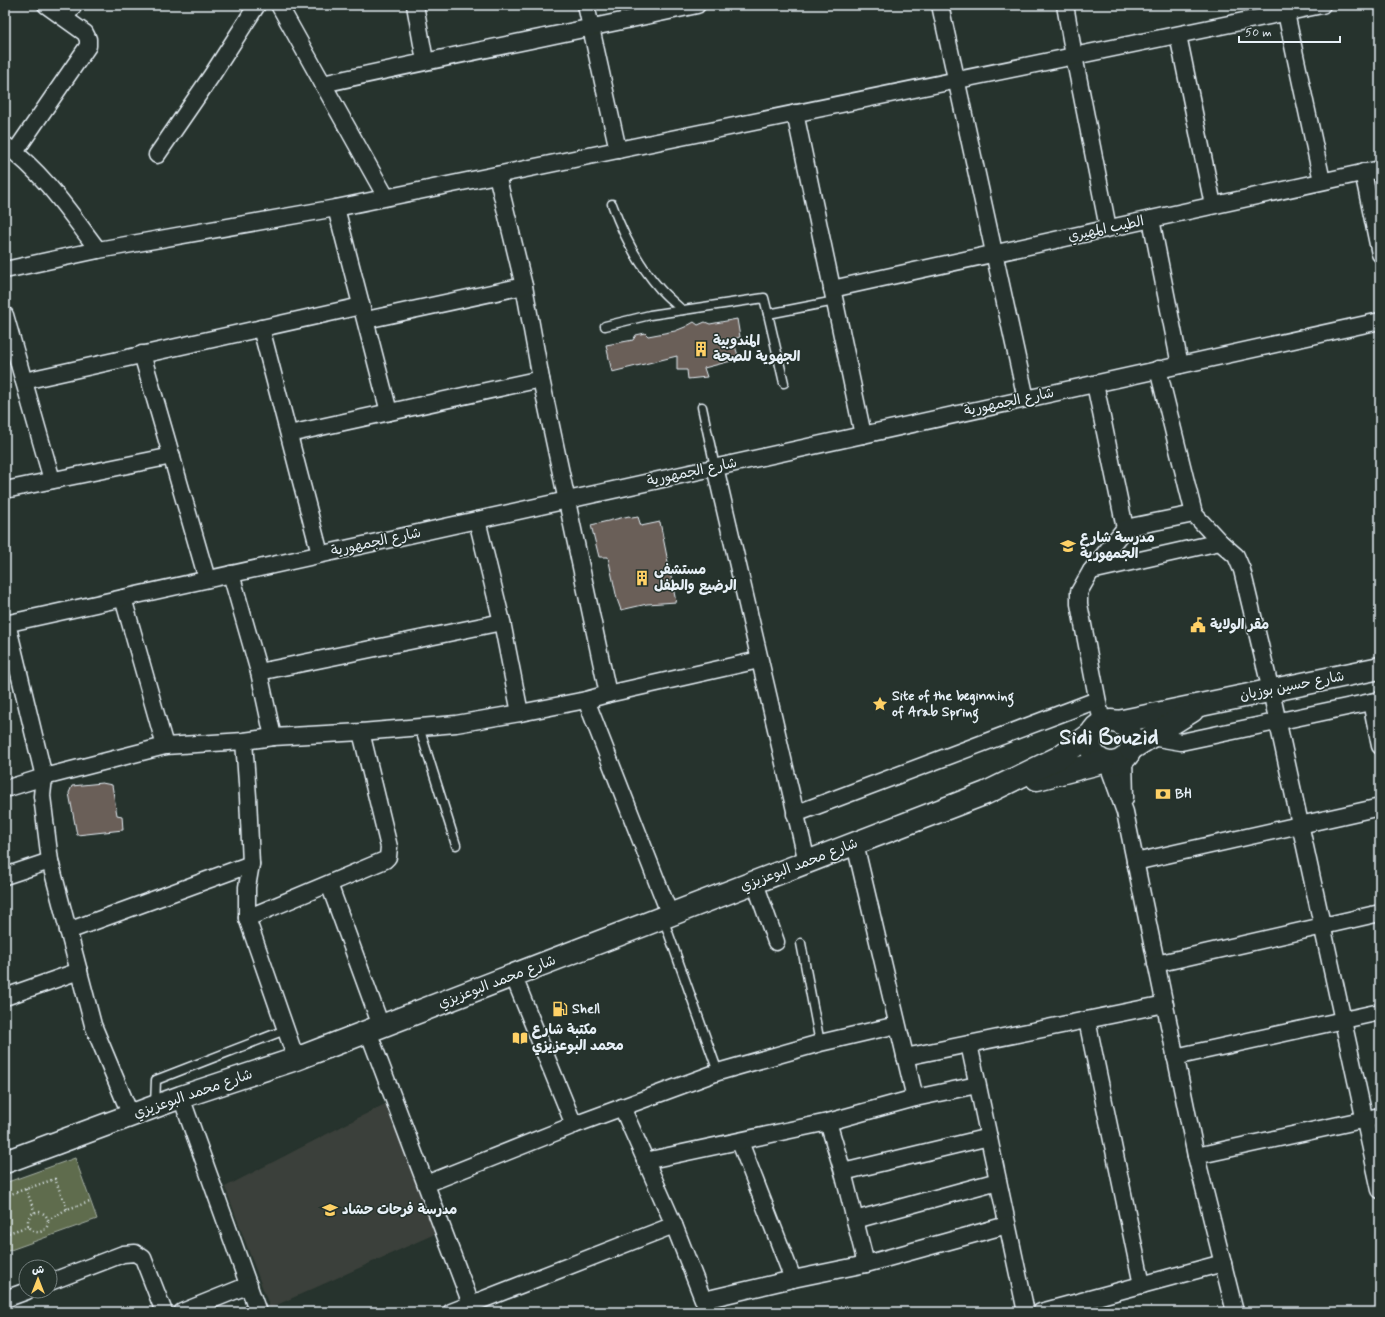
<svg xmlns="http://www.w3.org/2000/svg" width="1385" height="1317" viewBox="0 0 1385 1317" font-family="Mynerve,'Playpen Sans Arabic',sans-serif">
  <rect width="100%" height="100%" fill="#26332d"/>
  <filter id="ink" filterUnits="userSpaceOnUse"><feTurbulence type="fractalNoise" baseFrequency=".025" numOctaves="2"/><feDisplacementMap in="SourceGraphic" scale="8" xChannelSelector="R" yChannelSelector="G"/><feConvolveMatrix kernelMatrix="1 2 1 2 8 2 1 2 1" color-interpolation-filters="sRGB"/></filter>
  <g filter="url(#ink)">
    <path fill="#3b403a" d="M385,1104l52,129 -167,75 -45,-121z"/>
    <path fill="#5f6c4e" stroke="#a4aea3" d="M75,1158l22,61 -92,33v-69z"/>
    <g fill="#6b5f59" stroke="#e8f1f8">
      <path d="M737,319l3,18 -7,2 6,20 -35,9 3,9 -19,2 -1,-9h-10v-14l-65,16 -6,-27 27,-5 3,-5 9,-2 3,3 27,-5 10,-4 9,-5 4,3 7,-3 5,2z"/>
      <path d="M629,516l3,2 6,-1 3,9 19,-4 16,80 -29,2 -26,6 -4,-11 -9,-42h-9l-8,-32z"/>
      <path d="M102,783l10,2 5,30 5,1 1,14 -46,5 -8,-42 3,-7z"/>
    </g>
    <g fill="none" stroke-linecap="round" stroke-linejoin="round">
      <g stroke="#e8f1f8" stroke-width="11">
        <g id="service">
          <path d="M612,204c11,31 26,60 48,85 7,8 15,14 22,21"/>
          <path d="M768,314l16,69"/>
          <path d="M605,326l45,-11 114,-17 4,16 67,-13"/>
          <path d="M702,407l13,60"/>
          <path d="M419,727l37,118"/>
          <path d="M663,918l55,154"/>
          <path d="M801,943l19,100"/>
          <path d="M155,1106l1,-26 129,-50"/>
        </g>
      </g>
      <g stroke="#e8f1f8" stroke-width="19">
        <g id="minor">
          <path d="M279,5l107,192"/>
          <path d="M415,5l10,56"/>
          <path d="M586,5l32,145"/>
          <path d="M940,5l86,394"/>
          <path d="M1065,5l9,51 34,172"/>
          <path d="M1286,13l36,168"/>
          <path d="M65,18l9,-13"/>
          <path d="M1178,35l35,170"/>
          <path d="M323,84c125,-28 250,-52 374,-79"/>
          <path d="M795,113l68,322"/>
          <path d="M5,145c38,27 65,68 93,105"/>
          <path d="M15,152l73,-106v-7l-3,-6 -39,-28"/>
          <path d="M157,155l55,-80 45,-70"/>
          <path d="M1363,172l17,82"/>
          <path d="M497,175l27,111 17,93 67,315"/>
          <path d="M336,208l53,204"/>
          <path d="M1151,219l29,146"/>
          <path d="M5,270l93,-20 238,-42 986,-203"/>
          <path d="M832,289l548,-120"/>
          <path d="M5,315l47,165"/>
          <path d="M366,320l158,-34"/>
          <path d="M261,328l59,226"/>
          <path d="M142,354l65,225"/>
          <path d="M1158,369l36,145 26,28 16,14 6,14 29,121 109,499"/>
          <path d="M24,381l337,-75"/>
          <path d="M1095,384l30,144 -34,43 -12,21v12l23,119"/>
          <path d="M289,434l252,-55"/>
          <path d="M715,467l92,395"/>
          <path d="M5,490l167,-34"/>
          <path d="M477,520l25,102 18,91"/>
          <path d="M1125,528l69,-14"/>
          <path d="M1091,571l129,-29"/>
          <path d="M231,574l28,98 14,65"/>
          <path d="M123,598l42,148"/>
          <path d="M7,623l37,154 -2,19 8,65 43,164 38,91"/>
          <path d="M5,624l1375,-303"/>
          <path d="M259,672l243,-50"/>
          <path d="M586,700l84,215"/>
          <path d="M1371,702l9,44"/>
          <path d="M1151,737l30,5 199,-42"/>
          <path d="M244,741l4,56 3,67 -4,23v31l49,141"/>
          <path d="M1124,758l1,40"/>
          <path d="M1107,762l18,50 71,344 39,156"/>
          <path d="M5,789l39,-12 121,-31 79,-5 29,-4 88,-5 95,-8 64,-11 66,-13 22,-6 151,-34"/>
          <path d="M795,814l302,-114"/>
          <path d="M855,844l60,254"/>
          <path d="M1135,862l245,-55"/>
          <path d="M5,876l45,-15"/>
          <path d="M755,883l21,59"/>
          <path d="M329,884l52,142"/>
          <path d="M247,918l138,-58 3,-3 1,-10 -28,-115"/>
          <path d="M68,931l183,-67"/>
          <path d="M1156,964l224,-51"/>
          <path d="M513,975l61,150"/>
          <path d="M5,997l74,-26"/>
          <path d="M1087,1020l55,265"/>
          <path d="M368,1031l106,281"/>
          <path d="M969,1044l57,268"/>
          <path d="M905,1057l260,-53"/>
          <path d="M1175,1057l205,-45"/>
          <path d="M181,1097l77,215"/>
          <path d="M622,1107l52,118 34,87"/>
          <path d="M828,1122l15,50 23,92"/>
          <path d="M740,1142l53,137"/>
          <path d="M1196,1156l184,-40"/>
          <path d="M645,1161l183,-39 87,-24 62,-13"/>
          <path d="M843,1172l146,-35"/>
          <path d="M426,1184l148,-59 144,-53 102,-29 77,-18"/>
          <path d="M855,1220l143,-39"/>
          <path d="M50,1282l73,-28 12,-1 8,5 21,54"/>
          <path d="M5,1299l22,-8"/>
          <path d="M704,1300l89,-21 73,-15 141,-39"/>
          <path d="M182,1312l67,-27"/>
          <path d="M451,1312l223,-87"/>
          <path d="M1041,1312l182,-49"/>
        </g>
      </g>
      <g stroke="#e8f1f8" stroke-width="25">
        <g id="secondary">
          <circle cx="1111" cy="742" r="21"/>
          <path d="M1118,722l262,-54"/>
          <path d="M1131,749l61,-38"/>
          <path d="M1037,779l66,-17"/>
          <path d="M5,1162l176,-65 115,-38 690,-266 72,-35 33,-24"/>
        </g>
      </g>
      <g stroke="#e8f1f8" stroke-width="2.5" stroke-dasharray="1 3" stroke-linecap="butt">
        <path d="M26,1189l9,24"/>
        <path d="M5,1196l50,-17 12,30"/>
        <circle cx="38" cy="1222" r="10"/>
        <path d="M48,1220l19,-11 23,-7"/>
        <path d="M5,1234l24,-8"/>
      </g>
      <use href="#service" stroke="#26332d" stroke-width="8"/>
      <use href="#minor" stroke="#26332d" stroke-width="16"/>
      <use href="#secondary" stroke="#26332d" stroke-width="22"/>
    </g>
  </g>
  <defs>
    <g id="building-bare" transform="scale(1.2)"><path d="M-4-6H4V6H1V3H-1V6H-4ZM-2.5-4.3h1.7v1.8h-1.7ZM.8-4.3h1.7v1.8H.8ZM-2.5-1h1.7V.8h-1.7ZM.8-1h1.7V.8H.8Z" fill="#ffd166" stroke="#26332d" stroke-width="2.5" paint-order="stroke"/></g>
    <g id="school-bare" transform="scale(1.2)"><path d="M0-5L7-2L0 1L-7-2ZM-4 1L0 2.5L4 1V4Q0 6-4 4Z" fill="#ffd166" stroke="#26332d" stroke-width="2.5" paint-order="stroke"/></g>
    <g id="civic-bare" transform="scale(1.2)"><path d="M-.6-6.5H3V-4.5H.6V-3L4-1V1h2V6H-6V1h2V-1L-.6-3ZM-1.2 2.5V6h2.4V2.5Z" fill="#ffd166" stroke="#26332d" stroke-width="2.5" paint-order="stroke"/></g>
    <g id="sight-bare" transform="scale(1.2)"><path d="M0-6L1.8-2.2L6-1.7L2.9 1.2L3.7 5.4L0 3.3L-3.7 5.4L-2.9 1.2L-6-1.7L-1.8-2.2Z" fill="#ffd166" stroke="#26332d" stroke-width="2.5" paint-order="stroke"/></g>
    <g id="bank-bare" transform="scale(1.2)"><path d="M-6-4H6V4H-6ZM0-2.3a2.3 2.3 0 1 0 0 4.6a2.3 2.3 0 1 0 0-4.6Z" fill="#ffd166" stroke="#26332d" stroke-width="2.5" paint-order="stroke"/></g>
    <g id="fuel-bare" transform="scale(1.2)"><path d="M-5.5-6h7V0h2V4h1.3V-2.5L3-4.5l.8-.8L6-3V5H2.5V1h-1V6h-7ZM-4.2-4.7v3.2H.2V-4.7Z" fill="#ffd166" stroke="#26332d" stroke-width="2.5" paint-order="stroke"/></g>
    <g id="library-bare" transform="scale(1.2)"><path d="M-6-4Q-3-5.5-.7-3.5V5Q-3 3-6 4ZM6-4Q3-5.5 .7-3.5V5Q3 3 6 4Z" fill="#ffd166" stroke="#26332d" stroke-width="2.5" paint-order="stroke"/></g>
  </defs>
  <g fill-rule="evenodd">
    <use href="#building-bare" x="701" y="349"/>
    <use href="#school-bare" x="1068" y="546"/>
    <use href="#building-bare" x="642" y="578"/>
    <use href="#civic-bare" x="1198" y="625"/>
    <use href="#sight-bare" x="880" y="704"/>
    <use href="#bank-bare" x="1163" y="794"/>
    <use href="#fuel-bare" x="560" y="1009"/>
    <use href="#library-bare" x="520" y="1038"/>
    <use href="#school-bare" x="330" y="1210"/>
  </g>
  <g text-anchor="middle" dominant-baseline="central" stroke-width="3" stroke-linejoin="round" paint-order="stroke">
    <g font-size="14" fill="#e8f1f8" stroke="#26332d">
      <text transform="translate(1106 229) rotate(-12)">الطيب المهيري</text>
      <text transform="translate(1009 402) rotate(-12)">شارع الجمهورية</text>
      <text transform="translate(692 472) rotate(-12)">شارع الجمهورية</text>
      <text transform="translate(376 542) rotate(-12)">شارع الجمهورية</text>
      <text transform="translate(1292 686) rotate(-11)">شارع حسين بوزيان</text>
      <text transform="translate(799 865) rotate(-21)">شارع محمد البوعزيزي</text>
      <text transform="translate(497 982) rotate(-21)">شارع محمد البوعزيزي</text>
      <text transform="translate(193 1094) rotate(-19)">شارع محمد البوعزيزي</text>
    </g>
    <g font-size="14" font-weight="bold" fill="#e8f1f8" stroke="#26332d" text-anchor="start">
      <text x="713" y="341">المندوبية<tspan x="713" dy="16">الجهوية للصحة</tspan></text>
      <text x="1080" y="538">مدرسة شارع<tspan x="1080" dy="16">الجمهورية</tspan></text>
      <text x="654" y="570">مستشفى<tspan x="654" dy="16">الرضيع والطفل</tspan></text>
      <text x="1210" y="625">مقر الولاية</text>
      <text x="892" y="696">Site of the beginning<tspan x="892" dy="16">of Arab Spring</tspan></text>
      <text x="1175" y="794">BH</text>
      <text x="572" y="1009">Shell</text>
      <text x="532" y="1030">مكتبة شارع<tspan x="532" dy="16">محمد البوعزيزي</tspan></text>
      <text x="342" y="1210">مدرسة فرحات حشاد</text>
    </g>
    <g font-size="22" font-weight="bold" fill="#e8f1f8" stroke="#26332d">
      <text x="1109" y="738">Sidi Bouzid</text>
    </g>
  </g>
  <rect width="1385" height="1317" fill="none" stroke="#26332d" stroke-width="20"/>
  <rect x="10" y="10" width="1365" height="1297" fill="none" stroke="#e8f1f8" stroke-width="1.5" filter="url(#ink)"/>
  <g transform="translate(38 1279)"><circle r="19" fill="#26332d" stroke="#747f7e"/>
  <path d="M0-3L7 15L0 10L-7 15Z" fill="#ffd166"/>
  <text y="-6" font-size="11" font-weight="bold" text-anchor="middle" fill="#e8f1f8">ش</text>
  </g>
  <path d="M1239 36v6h101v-6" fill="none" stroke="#e8f1f8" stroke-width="2"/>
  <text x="1245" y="36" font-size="12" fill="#e8f1f8" stroke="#26332d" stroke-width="3" paint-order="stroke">50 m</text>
</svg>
